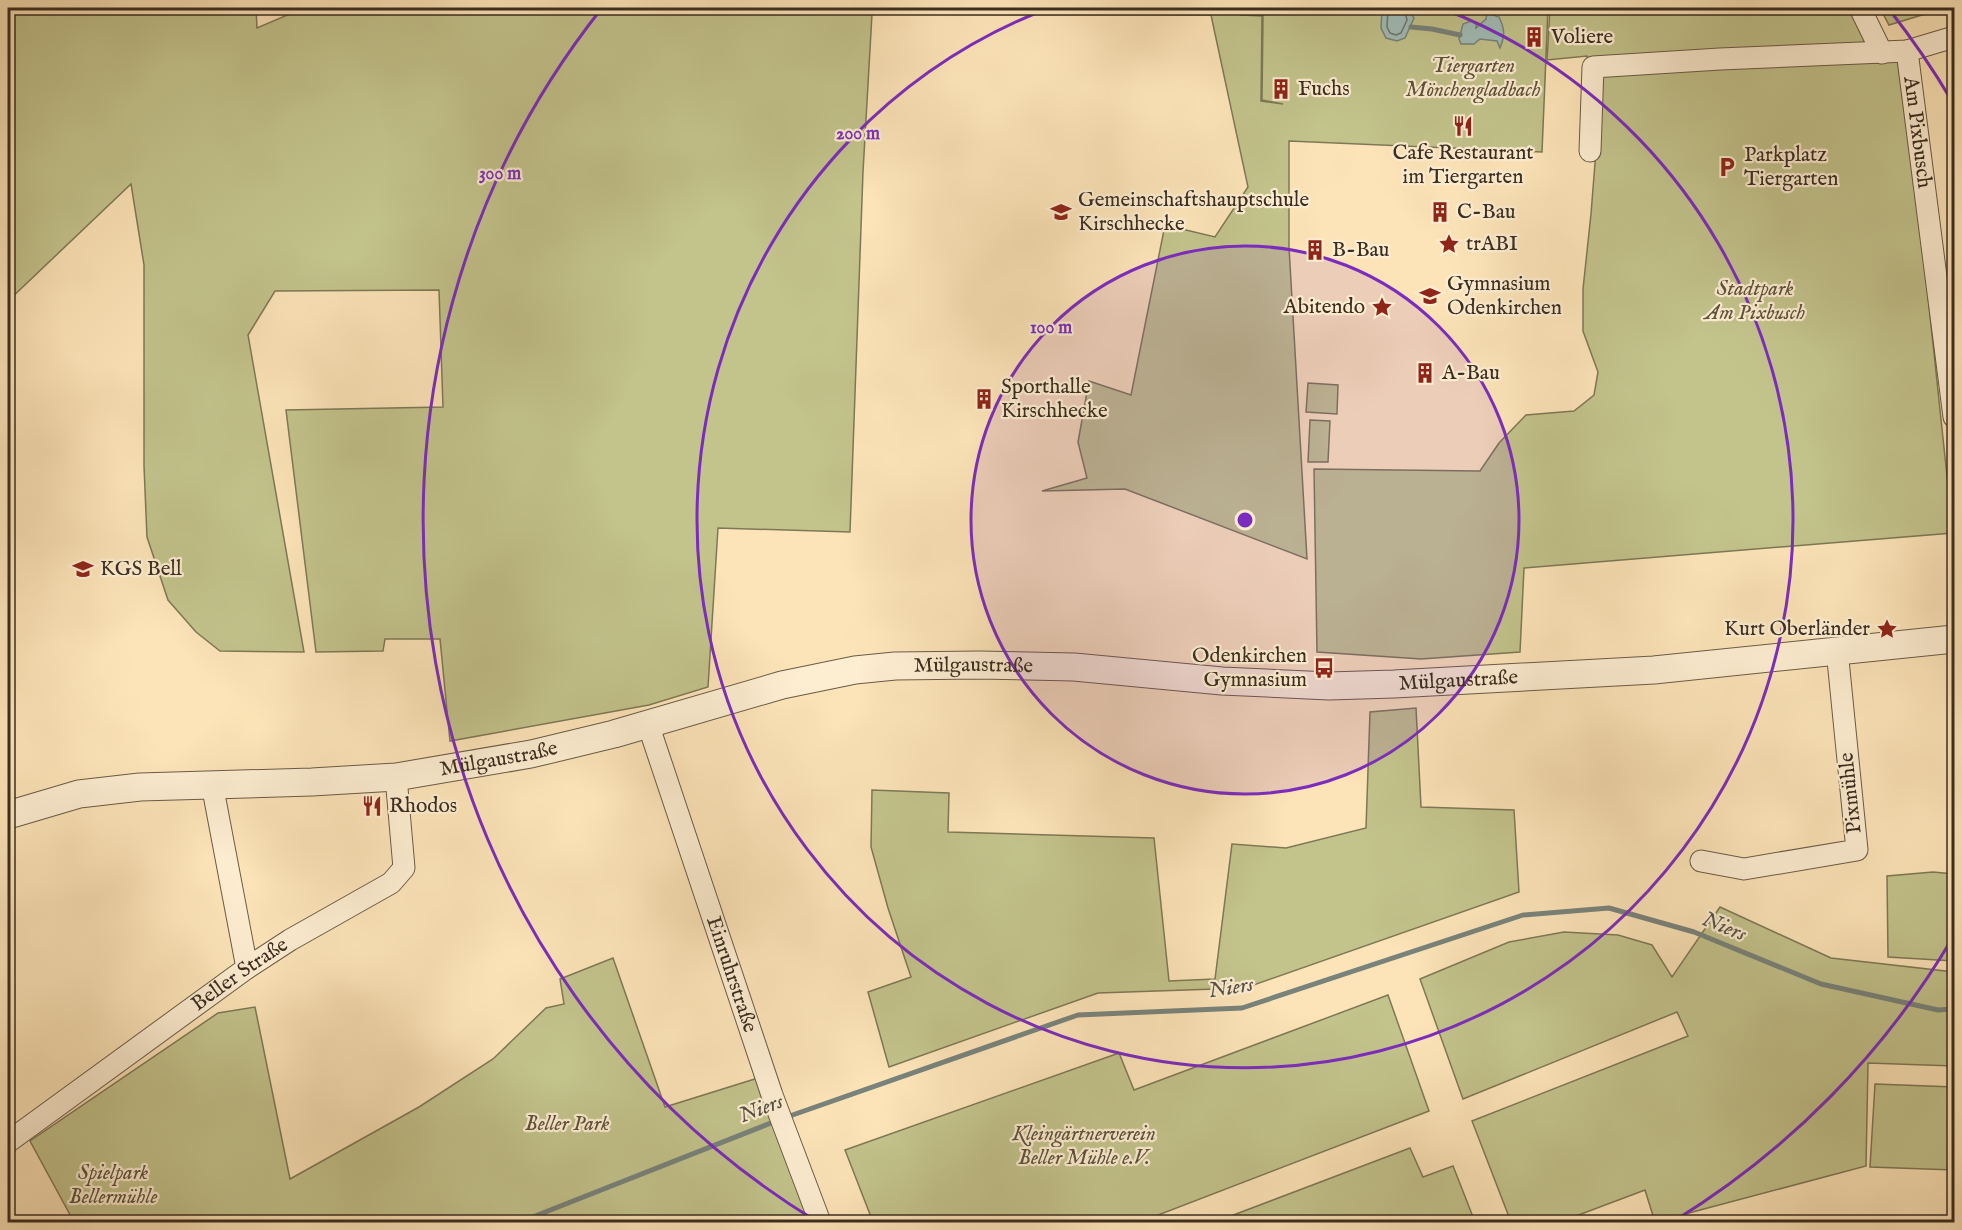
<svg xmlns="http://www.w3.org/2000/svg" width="1962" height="1230" viewBox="0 0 1962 1230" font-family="'IM FELL English',serif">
  <rect width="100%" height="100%" fill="#fce4b8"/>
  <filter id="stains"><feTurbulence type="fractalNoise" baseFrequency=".00333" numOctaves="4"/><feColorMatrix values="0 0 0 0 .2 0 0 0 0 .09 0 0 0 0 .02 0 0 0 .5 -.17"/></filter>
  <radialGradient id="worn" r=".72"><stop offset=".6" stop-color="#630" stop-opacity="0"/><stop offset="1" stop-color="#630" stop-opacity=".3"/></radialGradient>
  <g fill="#c3c38c" stroke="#7e7856" stroke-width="1.5" fill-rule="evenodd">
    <path d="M8,8h248l1,20 47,-20h1244l-6,144 -253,-11v106l18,312 -182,-70 -83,2 45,-13 -9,-36 11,-61 42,14 34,-170 50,12 33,-50 -37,-172 -339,-1 -9,158 -13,360 -132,-4 -10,159 -59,18 -199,36 -10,-102h-55l-2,12 -67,1 -30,-242 157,-3 -4,-117 -164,1 -27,44 56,317 -84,-1 -24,-19 -28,-32 -21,-63 -3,-71v-201l-13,-81 -123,117zM1240,15h23l-1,85 21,4 -22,-3 1,-85z"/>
    <path d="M1550,8h301l14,30 37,12 51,483 -429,35 -4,84 -99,7 -104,-7 -3,-183 166,2 19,-28 27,-28 48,-4 20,-16 4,-23 -15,-41v-42l8,-75 7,-89 -11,-69 -40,4z"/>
    <path d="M1880,8h65l-56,17z"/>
    <path d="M1308,383l30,2 -1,29 -31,-2z"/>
    <path d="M1310,420l20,1 -2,41h-20z"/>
    <path d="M1416,708l5,99 93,3 5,82 -274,96 -147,5 -209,74 -21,-75 43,-15 -23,-69 -17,-61 1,-57 77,3 -1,39 206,6 15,143 46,-2 17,-135 54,4 80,-20 4,-116z"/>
    <path d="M1933,872l21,2v87l-66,-4 -1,-81z"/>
    <path d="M1720,907l111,51 123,14v94l-86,-3 -2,103 -211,56 -10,-32 -85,32h-49l-39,-101 216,-85 -11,-24 -214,87 -43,-120 89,-37 55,-10 54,3 34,10 20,32z"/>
    <path d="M613,958l52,149 93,-29 54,144h-738l-44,-81 188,-128 37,-6 35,172 129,-72 74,-48 53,-51 18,-4 -4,-25z"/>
    <path d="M1388,995l41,116 -289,111h-267l-28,-72 274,-97 15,37z"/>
    <path d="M1875,1084l79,3v83l-84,-3z"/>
    <path d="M1410,1148l13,29 30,-11 22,56h-260z"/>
  </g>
  <g fill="#a1bdb7" stroke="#78837b" stroke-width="1.5">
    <path d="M1382,8h26l6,10 -9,20 -8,3 -11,-3 -5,-10z"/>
    <path d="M1487,13l12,4c6,12 6,19 1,31l-3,-7 -17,-2 -6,5h-13l-2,-5 4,-15 8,-3 5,2v5l10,-9z"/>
  </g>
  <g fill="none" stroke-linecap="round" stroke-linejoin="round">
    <path stroke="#6e756c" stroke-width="1.5" d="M1388,8l-1,19 3,6 6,2 5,-2 6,-13 -3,-12"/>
    <g stroke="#78837b" stroke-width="5">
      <path d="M1411,27l21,2 28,6"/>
      <path d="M784,1118l294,-103 164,-7 281,-93 86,-7 85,24 127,52 117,26 16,-1"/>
      <path d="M520,1222l256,-101"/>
    </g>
    <g stroke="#6a5b47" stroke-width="23">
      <g id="minor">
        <path d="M1860,8l22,45"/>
        <path id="s1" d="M1907,51l47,366"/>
        <path d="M1590,151l3,-84 127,-8 187,-8 47,-14"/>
        <path id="s2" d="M648,724l124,371 48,127"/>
        <path d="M212,784l35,184"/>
        <path d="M1701,861l43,8 113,-19 -20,-200"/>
        <path id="s3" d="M8,1142l239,-174 43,-28 101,-57 13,-15 -8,-91"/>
      </g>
    </g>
    <g stroke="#6a5b47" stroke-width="29">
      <g id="tertiary">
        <path id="s4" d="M8,815l71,-21 61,-7 172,-5 84,-5 135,-23 83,-20 168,-49 73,-15 40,-4 84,-1 95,2 148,14 107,5 65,-2 260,-14 300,-31"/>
      </g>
    </g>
    <use href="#minor" stroke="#fdedd1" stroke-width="21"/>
    <use href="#tertiary" stroke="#fdedd1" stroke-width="27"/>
  </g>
  <circle cx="1245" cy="520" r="274" fill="#7b2cbf" fill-opacity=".12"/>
  <g fill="none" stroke="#7b2cbf" stroke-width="3">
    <circle cx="1245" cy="520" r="274"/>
    <path d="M1441 8A548 548 0 1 1 1049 8"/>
    <path d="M1953 937A822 822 0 0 1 1674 1221M816 1221A822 822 0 0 1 602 8M1888 8A822 822 0 0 1 1953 103"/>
  </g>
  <defs>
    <g id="building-bare" transform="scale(1.62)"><path d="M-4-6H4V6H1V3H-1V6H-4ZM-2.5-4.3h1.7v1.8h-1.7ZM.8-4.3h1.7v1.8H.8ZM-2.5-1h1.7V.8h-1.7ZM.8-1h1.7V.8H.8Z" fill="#8f2418" stroke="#fdedd1" stroke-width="2.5" paint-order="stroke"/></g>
    <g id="restaurant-bare" transform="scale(1.62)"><path d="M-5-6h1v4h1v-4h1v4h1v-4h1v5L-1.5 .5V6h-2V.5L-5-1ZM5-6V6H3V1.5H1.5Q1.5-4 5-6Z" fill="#8f2418" stroke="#fdedd1" stroke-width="2.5" paint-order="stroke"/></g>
    <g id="parking-bare" transform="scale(1.62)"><path d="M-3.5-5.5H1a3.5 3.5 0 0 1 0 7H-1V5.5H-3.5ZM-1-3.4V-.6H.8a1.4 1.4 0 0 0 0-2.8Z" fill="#8f2418" stroke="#fdedd1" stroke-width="2.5" paint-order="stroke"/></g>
    <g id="school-bare" transform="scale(1.62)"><path d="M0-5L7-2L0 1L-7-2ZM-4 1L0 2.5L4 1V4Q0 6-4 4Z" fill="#8f2418" stroke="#fdedd1" stroke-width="2.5" paint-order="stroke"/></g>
    <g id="sight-bare" transform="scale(1.62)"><path d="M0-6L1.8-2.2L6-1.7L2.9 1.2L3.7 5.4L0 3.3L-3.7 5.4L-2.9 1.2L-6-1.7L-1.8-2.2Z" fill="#8f2418" stroke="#fdedd1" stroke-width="2.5" paint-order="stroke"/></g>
    <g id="bus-bare" transform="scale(1.62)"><path d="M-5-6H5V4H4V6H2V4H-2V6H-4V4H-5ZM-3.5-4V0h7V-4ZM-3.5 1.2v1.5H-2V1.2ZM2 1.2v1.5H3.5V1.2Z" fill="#8f2418" stroke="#fdedd1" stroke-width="2.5" paint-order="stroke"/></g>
  </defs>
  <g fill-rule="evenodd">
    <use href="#building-bare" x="1534" y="37"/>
    <use href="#building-bare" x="1281" y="89"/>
    <use href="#restaurant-bare" x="1463" y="126"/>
    <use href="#parking-bare" x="1727" y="167"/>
    <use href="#school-bare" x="1061" y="212"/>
    <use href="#building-bare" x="1440" y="212"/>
    <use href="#sight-bare" x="1449" y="244"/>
    <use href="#building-bare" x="1315" y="250"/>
    <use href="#school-bare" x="1430" y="296"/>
    <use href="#sight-bare" x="1382" y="307"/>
    <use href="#building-bare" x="1425" y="373"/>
    <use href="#building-bare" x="984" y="399"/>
    <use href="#school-bare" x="83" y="569"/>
    <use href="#sight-bare" x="1887" y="629"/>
    <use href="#bus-bare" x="1324" y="668"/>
    <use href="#restaurant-bare" x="372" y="806"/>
  </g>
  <g text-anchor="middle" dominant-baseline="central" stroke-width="4.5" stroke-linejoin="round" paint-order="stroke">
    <g font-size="21" fill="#3a2d21" stroke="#fdedd1" text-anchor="start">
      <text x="1551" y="37">Voliere</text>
      <text x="1298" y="89">Fuchs</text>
      <text x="1463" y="153" text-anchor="middle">Cafe Restaurant<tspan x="1463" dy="24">im Tiergarten</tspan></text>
      <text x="1744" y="155">Parkplatz<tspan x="1744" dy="24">Tiergarten</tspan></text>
      <text x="1078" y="200">Gemeinschaftshauptschule<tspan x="1078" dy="24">Kirschhecke</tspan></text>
      <text x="1457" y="212">C-Bau</text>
      <text x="1466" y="244">trABI</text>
      <text x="1332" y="250">B-Bau</text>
      <text x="1447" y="284">Gymnasium<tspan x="1447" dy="24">Odenkirchen</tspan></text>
      <text x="1365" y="307" text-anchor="end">Abitendo</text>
      <text x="1442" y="373">A-Bau</text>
      <text x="1001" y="387">Sporthalle<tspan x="1001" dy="24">Kirschhecke</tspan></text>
      <text x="100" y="569">KGS Bell</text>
      <text x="1870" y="629" text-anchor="end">Kurt Oberländer</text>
      <text x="1307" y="656" text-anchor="end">Odenkirchen<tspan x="1307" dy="24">Gymnasium</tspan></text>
      <text x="389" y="806">Rhodos</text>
    </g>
    <g font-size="21" font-style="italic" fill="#5c523c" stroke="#fdedd1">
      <text x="1473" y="66">Tiergarten<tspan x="1473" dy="24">Mönchengladbach</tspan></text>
      <text x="1755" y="289">Stadtpark<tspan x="1755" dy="24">Am Pixbusch</tspan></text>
      <text x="567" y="1124">Beller Park</text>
      <text x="1084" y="1134">Kleingärtnerverein<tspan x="1084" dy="24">Beller Mühle e.V.</tspan></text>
      <text x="113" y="1173">Spielpark<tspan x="113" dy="24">Bellermühle</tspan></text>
    </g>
    <g font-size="21" fill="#3a2d21" stroke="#fdedd1">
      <text stroke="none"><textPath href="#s1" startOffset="82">Am Pixbusch</textPath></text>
      <text stroke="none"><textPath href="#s4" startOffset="982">Mülgaustraße</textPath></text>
      <text stroke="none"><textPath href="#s4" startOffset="1468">Mülgaustraße</textPath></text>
      <text stroke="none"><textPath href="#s4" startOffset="496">Mülgaustraße</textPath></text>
      <text transform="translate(1851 793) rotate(-96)">Pixmühle</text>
      <text stroke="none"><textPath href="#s2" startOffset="264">Einruhrstraße</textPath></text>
      <text stroke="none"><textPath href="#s3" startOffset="286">Beller Straße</textPath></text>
    </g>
    <g font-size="22" font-style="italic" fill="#545146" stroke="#fdedd1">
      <text transform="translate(1724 927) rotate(22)">Niers</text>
      <text transform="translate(1231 988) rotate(-9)">Niers</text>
      <text transform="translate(761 1109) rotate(-21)">Niers</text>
    </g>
  </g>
  <circle cx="1245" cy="520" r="9" fill="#7b2cbf" stroke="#fdedd1" stroke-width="3"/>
  <g font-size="18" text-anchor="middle" font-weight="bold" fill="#7b2cbf" stroke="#fdedd1" stroke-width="4.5" stroke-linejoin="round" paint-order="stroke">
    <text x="858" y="139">200 m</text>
    <text x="500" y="179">300 m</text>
    <text x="1051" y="333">100 m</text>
  </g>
  <rect width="1962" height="1230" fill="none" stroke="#fce4b8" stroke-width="30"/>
  <rect x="9" y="9" width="1944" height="1212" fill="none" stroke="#3a2d21" stroke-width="3"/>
  <rect x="15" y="15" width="1932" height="1200" fill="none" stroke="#3a2d21" stroke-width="1.5"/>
  <rect width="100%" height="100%" filter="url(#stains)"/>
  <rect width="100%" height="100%" fill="url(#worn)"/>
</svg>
